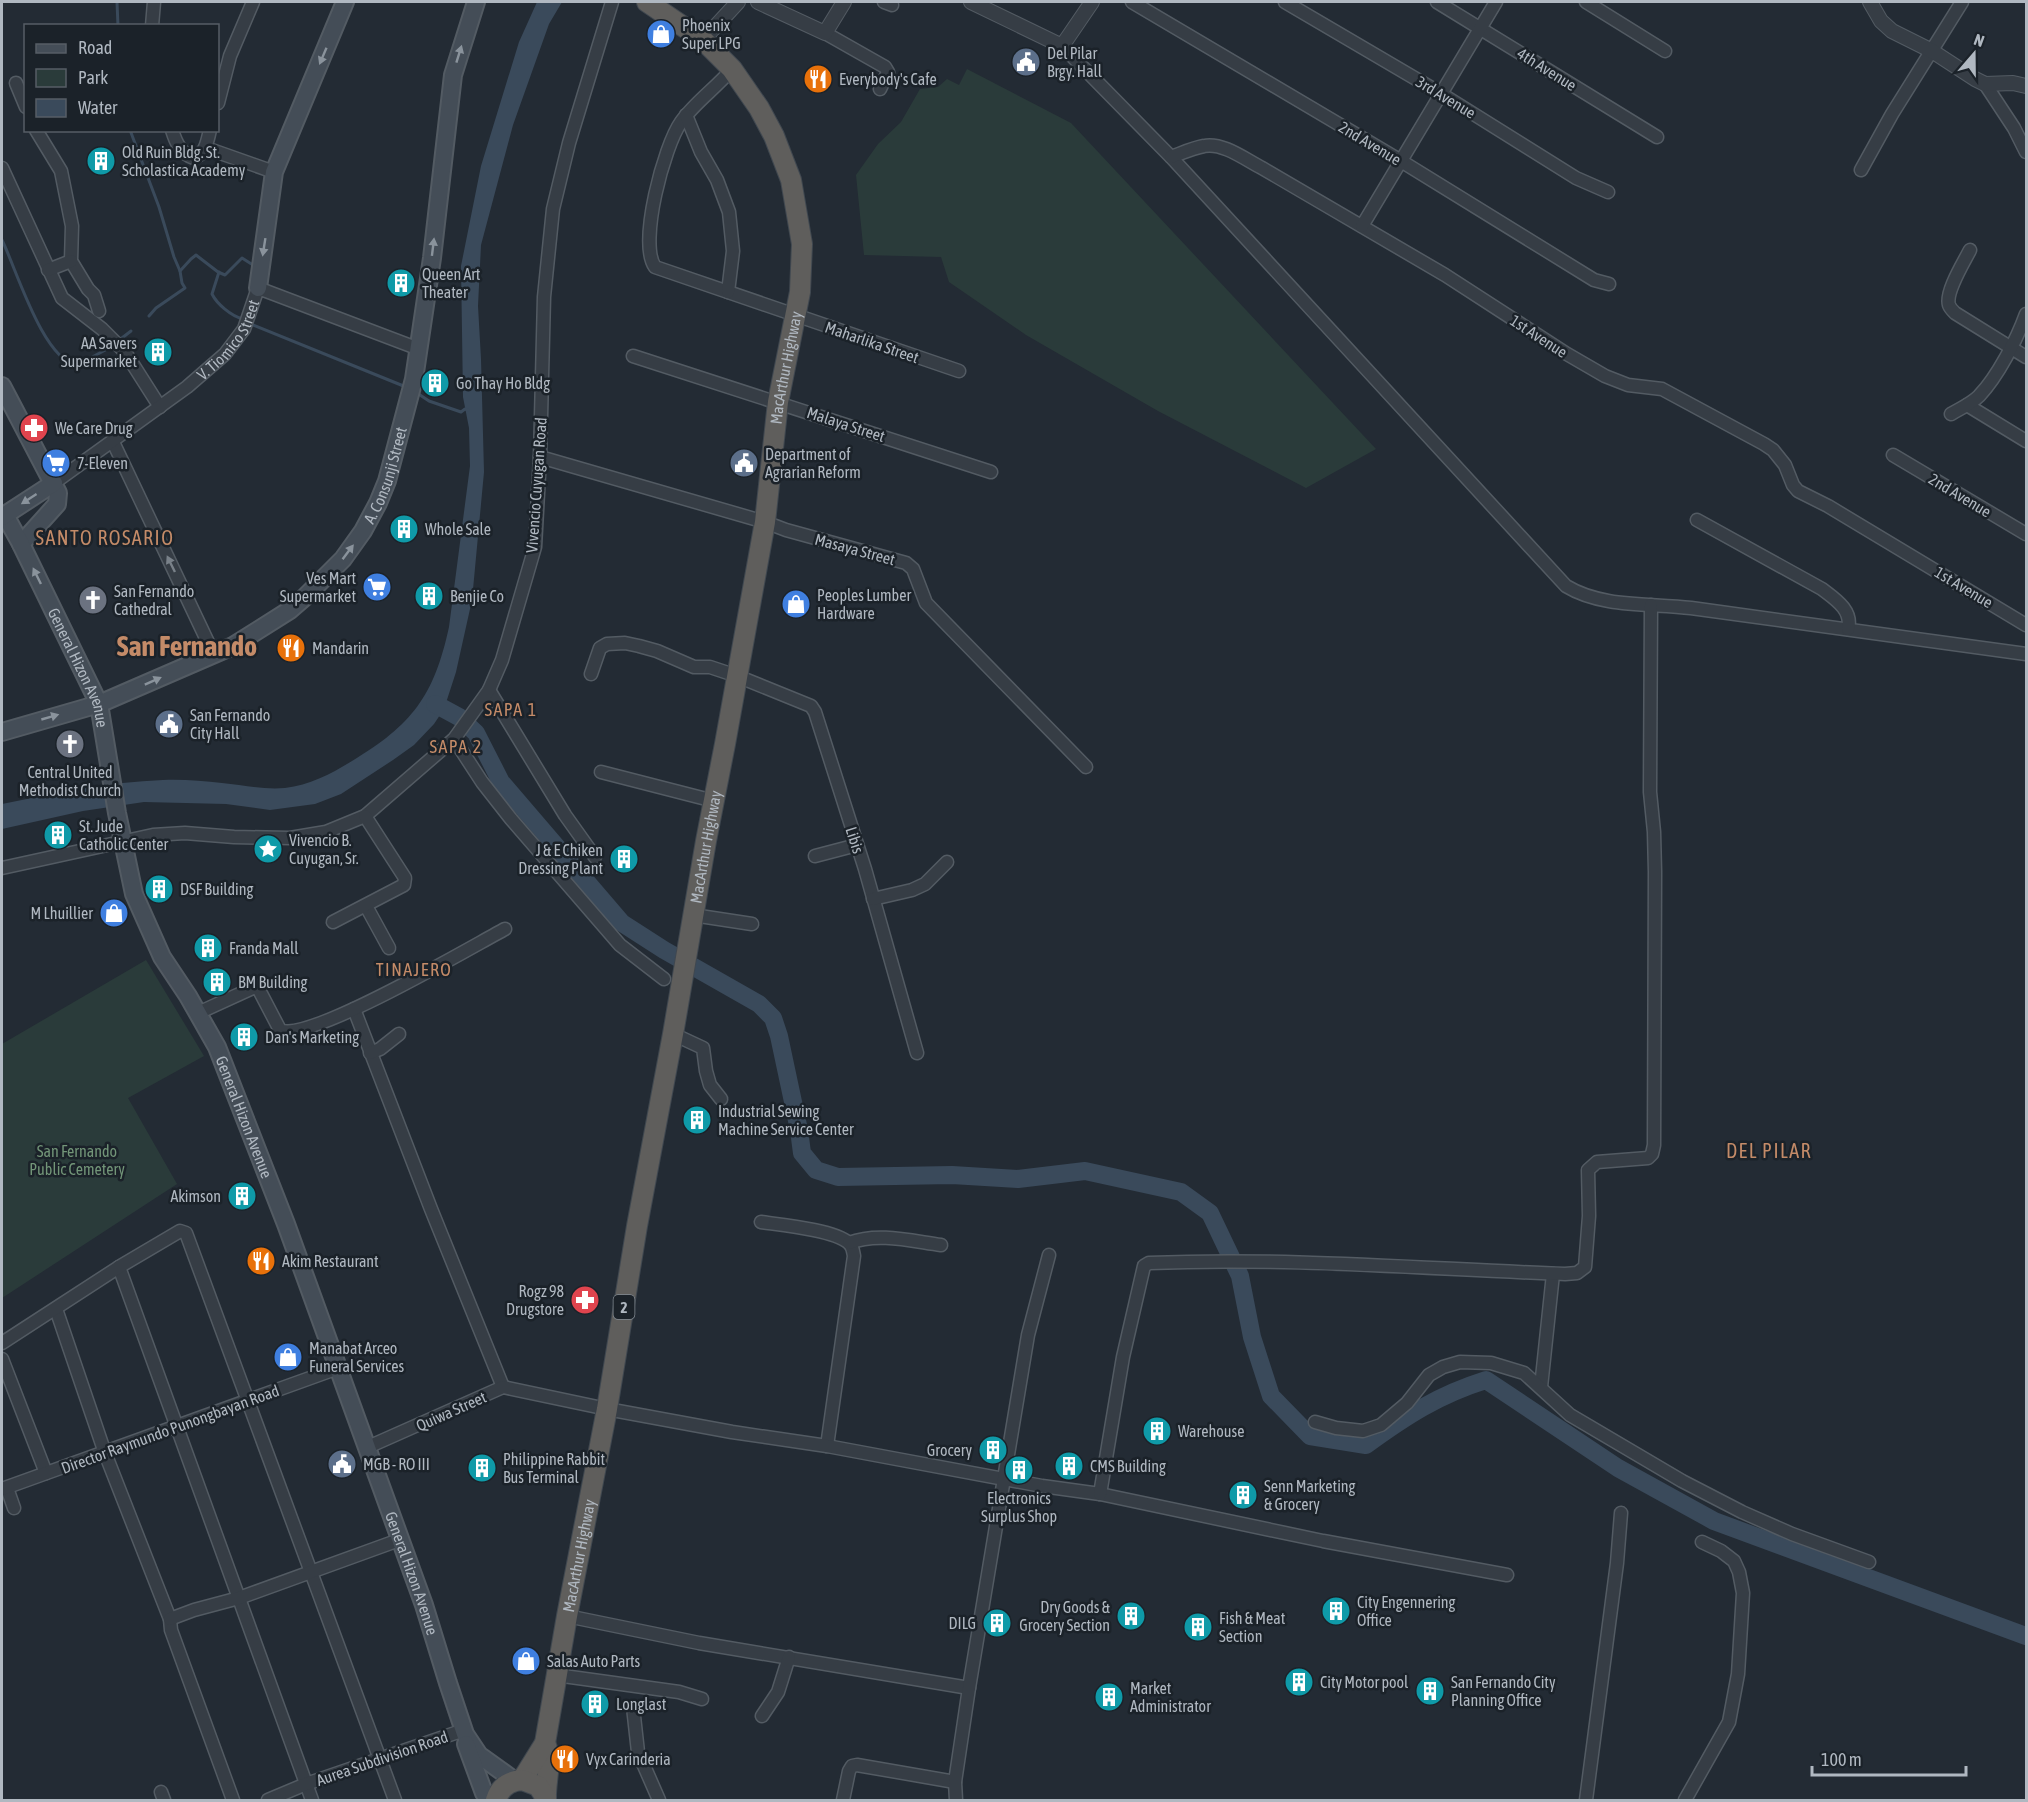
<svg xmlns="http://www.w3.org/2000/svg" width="2028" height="1802" viewBox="0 0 2028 1802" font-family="'Asap Condensed',sans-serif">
  <rect width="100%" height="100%" fill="#232b34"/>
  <g fill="#2a3b3a">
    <path d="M967,69l104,54 305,326 -70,39 -148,-77 -132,-76 -77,-53 -8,-25 -77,-2 -8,-80 22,-31 23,-22 19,-33 18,-2 9,-8 12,6z"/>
    <path d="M146,960l58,96 -76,42 49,86 -175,114v-254z"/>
  </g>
  <path fill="#3a4a5b" d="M537,2h25l-13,22 -36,101 -32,120 -3,61 3,53 3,113 -12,128 -16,72 -12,37 -10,15 -20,21 -21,15 -52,34 -26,10 -45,6 -44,-6 -82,-2 -61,9 -81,18v-25c53,-11 107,-22 161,-24 19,-1 40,1 59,3 21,2 42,7 63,5 25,-3 46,-14 67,-27 60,-36 82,-65 97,-134l21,-161 -1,-38 -6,-31 -2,-131 20,-100 38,-124z"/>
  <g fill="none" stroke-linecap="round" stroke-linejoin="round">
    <g stroke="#3a4a5b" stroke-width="3">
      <path d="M117,2l1,24"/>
      <path d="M130,130l29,77 15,50 6,14 2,12 3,5 -29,20 -7,8"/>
      <path d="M2,240c14,28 41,120 75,125l36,-19"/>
      <path d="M180,271l11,-12 5,-4 22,17 7,3 17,-17 11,7"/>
      <path d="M219,272l-7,22c5,10 19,22 31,25"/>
      <path d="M248,323l158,64"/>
      <path d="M118,341l13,-10"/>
      <path d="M417,393l12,8 32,11 4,-3 3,1"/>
    </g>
    <path stroke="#3a4a5b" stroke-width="18" d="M435,704l24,13 17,16 25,49 121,141 42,27 95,54 14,14 6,18 20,94 3,23 14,17 22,7 114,-2 66,4 67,-8 96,21 29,21 30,63 12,61 19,59 39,40 56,9c40,-29 72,-50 120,-65l132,88 96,53 312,115"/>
    <g stroke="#535b63" stroke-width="15">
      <g id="minor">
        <path d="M884,2l8,3"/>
        <path d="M1132,2l269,159 193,119 15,4"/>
        <path d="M1285,2l155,91 136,85 32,14"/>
        <path d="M1437,2l220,135"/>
        <path d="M1586,2l79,49"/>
        <path d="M152,26l2,-24"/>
        <path d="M825,33l60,34 3,5 -8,17"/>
        <path d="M1062,46l109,111 395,429c36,22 84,17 125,22 112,15 224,30 335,46"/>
        <path d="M732,69c-16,19 -37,33 -51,53 -17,24 -43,121 -26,145l304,104"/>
        <path d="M16,83l10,24"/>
        <path d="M1985,84l29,44 12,24"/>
        <path d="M218,103l12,-47 23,-54"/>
        <path d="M686,115l15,37 16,28 12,32 4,39 -5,41"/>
        <path d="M36,130l25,41 11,55 -1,35 17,28 6,6 5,16"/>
        <path d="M172,130c4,13 9,24 22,28 12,-5 13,-16 16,-28"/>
        <path d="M206,148l68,24"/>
        <path d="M1171,157c11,-4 22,-9 33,-11 19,-4 42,14 58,22l183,107 122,79 38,22 23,9 34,4 102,55 9,6 12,15 8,20 5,6 30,15 198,119"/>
        <path d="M2,168l60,130 40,31 23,23 35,55"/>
        <path d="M1861,170l31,-56 70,-112"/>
        <path d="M1362,226l134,-224"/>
        <path d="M1970,250c-6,12 -25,42 -21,55 1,3 4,6 6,8l71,44"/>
        <path d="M48,270l23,-9"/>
        <path d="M633,356l358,116"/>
        <path d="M1967,405l59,36"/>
        <path d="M1951,414c10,-6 20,-10 28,-18 19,-20 38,-57 47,-82"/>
        <path d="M113,442l101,213"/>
        <path d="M1893,455l133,79"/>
        <path d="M540,457l225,65 21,8 120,33 7,6 13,34 160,164"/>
        <path id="s1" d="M54,483l133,-96 38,-33 19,-25 14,-41 161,61"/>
        <path d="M1697,520l125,69c13,10 31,21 26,40"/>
        <path d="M591,674l9,-26 7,-4 18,-1 14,3 18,5 37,16h16l27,9 74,30 4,6 50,157 52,184"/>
        <path d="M489,690l76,125 30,42"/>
        <path d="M454,739l28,43 29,37 109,126 44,34"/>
        <path d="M601,772l113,29"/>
        <path d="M815,856l42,-11"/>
        <path d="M2,868l151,-33 32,-2 49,4 56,1 36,-6 39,-16 89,-77 35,-49 13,-30 33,-113 5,-90 4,-160 9,-88 16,-66 43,-141"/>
        <path d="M873,899l39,-9 13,-6 22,-22"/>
        <path d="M366,906l23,42"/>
        <path d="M693,915l59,9"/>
        <path d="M333,922l71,-37 1,-7 -40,-62"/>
        <path d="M354,1009l77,200 72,178"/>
        <path d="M198,1013l59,-27 23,44c29,13 191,-83 225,-101"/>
        <path d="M673,1034l30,14 3,23 4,14 11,14"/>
        <path d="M370,1053l10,-4 19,-15"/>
        <path d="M761,1222c21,3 73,8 88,21 4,4 4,8 5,13l-27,190"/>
        <path d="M849,1243c29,-11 62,-2 92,2"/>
        <path d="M119,1267l193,533"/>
        <path d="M56,1309l49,144 65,166 1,11 62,170"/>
        <path d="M2,1343l117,-76 61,-36 6,2 209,567"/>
        <path d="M2,1359l44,114"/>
        <path d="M1541,1387l12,-113"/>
        <path d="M1315,1422l21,6 27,3 18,-6 26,-22 22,-28 14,-8 17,-5 31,1 33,10 46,42 112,66 60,31 50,22 77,28"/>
        <path d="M368,1447l135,-60 104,22 125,23 95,14 215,40 58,8 223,47 184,34"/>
        <path d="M7,1488l7,20"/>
        <path d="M2,1489l336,-121"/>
        <path d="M1100,1494l23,-137 21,-91 5,-3c137,-6 279,6 416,11l12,-1 8,-6 4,-51 -1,-46 9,-8 51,-4 4,-4 2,-9 1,-273 -1,-40 -4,-40 1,-187"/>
        <path d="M567,1616l132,27 270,45"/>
        <path d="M170,1619l24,-9 45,-12 160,-58"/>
        <path d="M556,1675l123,17 23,7"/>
        <path d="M633,1707l5,45 21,48"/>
        <path d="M762,1716l16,-24 11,-35"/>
        <path d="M161,1792l3,8"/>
        <path d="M268,1800l38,-16 158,-54"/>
        <path d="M843,1800l6,-29 3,-5 5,-1 98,17"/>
        <path d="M956,1800l-1,-18 14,-94 59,-353 21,-80"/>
        <path d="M1586,1800l31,-237 4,-50"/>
        <path d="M1685,1800l44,-78 9,-48 5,-81 -4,-21 -5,-11 -13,-10 -19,-9"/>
      </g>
    </g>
    <g stroke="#535b63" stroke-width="16">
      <g id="tertiary">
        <path d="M758,2l67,31 19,-31"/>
        <path d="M971,2l91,44 30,-44"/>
        <path d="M1870,2l11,19 11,10 40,20 43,28 10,5 28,-1 13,3"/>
        <path d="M703,40l35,-38"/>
      </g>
    </g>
    <g stroke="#535b63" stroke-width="20">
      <g id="secondary">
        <path d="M258,288l16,-116 71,-170"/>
        <path d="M2,386l56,107 -1,11 -36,40"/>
        <path id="s2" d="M5,515l16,29 78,160 18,109 17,81 28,63 26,39 29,51 69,177 138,381 24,78 17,51 14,21 36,26"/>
        <path d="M2,517l52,-34"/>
        <path id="s3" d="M2,732l97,-28 134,-58 57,-36 15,-13 38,-38 20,-28 15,-28 9,-22 27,-102 18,-121 21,-183 23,-73"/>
        <path d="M466,1744l18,49 5,7"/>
      </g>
    </g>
    <g stroke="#404850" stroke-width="22">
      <g id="trunk">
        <path d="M545,1743c8,18 0,38 1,57"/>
        <path id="s4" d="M522,1780l23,-37 22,-127 40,-207 30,-183 36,-192 33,-193 19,-97 40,-222 13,-120 22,-110 2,-48 -11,-64 -17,-44 -15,-28 -27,-39 -29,-29 -56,-38"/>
        <path d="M496,1800c4,-13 13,-19 26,-20l16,6 8,12"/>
      </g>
    </g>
    <use href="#minor" stroke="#363d45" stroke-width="12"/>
    <use href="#tertiary" stroke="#363d45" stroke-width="14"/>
    <use href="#secondary" stroke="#444d57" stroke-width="16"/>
    <use href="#trunk" stroke="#5f5e5c" stroke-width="20"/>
  </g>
  <defs><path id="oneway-solid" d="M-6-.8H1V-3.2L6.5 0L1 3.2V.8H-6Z" transform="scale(1.5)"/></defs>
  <g fill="#8a939c">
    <use href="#oneway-solid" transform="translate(459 54) rotate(-73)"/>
    <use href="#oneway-solid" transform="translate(323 56) rotate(113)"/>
    <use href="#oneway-solid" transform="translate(264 247) rotate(99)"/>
    <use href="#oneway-solid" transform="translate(433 247) rotate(-83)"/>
    <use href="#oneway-solid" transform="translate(29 499) rotate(147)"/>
    <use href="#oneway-solid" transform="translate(348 552) rotate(-53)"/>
    <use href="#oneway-solid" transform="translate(37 576) rotate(-116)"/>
    <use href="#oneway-solid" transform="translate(153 681) rotate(-24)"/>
    <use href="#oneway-solid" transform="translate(50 717) rotate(-16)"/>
  </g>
  <use fill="#798189" href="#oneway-solid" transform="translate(171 564) rotate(-116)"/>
  <defs>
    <g id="shop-disc" transform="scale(1.5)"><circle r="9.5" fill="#3f7fe0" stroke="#1b2229"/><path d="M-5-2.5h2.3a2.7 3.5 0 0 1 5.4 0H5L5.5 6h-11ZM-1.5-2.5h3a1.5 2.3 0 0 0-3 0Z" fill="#fff"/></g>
    <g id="civic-disc" transform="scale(1.5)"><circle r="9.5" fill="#5c6f8a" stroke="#1b2229"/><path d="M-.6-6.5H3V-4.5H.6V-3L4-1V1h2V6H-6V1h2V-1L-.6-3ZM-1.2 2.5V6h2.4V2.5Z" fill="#fff"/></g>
    <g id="restaurant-disc" transform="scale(1.5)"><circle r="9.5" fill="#e8710a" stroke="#1b2229"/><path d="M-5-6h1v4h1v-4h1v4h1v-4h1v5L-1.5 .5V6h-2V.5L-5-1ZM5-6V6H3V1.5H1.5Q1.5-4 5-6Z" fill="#fff"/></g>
    <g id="building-disc" transform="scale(1.5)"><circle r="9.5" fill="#0f9aa8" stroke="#1b2229"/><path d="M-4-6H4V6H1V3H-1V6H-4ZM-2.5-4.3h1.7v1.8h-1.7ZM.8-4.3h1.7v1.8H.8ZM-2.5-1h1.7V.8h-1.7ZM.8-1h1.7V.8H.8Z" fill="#fff"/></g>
    <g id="pharmacy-disc" transform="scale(1.5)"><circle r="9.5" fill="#e0444e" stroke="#1b2229"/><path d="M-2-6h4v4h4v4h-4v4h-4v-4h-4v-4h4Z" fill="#fff"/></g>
    <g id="supermarket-disc" transform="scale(1.5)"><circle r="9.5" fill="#3f7fe0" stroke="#1b2229"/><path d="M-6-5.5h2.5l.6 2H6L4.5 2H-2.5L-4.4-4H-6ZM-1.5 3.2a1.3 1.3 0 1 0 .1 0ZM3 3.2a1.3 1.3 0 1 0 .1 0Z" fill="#fff"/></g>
    <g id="church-disc" transform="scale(1.5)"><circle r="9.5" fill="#6b7280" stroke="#1b2229"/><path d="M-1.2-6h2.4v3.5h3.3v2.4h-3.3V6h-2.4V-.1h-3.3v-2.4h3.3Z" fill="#fff"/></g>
    <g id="sight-disc" transform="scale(1.5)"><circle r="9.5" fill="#0f9aa8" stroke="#1b2229"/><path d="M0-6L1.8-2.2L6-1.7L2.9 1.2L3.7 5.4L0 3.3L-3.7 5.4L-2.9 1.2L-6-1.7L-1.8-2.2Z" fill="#fff"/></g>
  </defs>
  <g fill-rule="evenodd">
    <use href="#shop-disc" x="661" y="34"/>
    <use href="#civic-disc" x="1026" y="62"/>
    <use href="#restaurant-disc" x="818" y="79"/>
    <use href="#building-disc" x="101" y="161"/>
    <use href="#building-disc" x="401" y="283"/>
    <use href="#building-disc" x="158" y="352"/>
    <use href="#building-disc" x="435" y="383"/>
    <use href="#pharmacy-disc" x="34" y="428"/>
    <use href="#supermarket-disc" x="56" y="463"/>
    <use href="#civic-disc" x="744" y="463"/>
    <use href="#building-disc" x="404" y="529"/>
    <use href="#supermarket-disc" x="377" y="587"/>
    <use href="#building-disc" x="429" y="596"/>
    <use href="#church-disc" x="93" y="600"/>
    <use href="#shop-disc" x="796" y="604"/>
    <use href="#restaurant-disc" x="291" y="648"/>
    <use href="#civic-disc" x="169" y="724"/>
    <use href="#church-disc" x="70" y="744"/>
    <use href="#building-disc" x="58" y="835"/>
    <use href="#sight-disc" x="268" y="849"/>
    <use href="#building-disc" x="624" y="859"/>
    <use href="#building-disc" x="159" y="889"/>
    <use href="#shop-disc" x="114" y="913"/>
    <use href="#building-disc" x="208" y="948"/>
    <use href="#building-disc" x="217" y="982"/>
    <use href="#building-disc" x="244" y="1037"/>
    <use href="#building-disc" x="697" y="1120"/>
    <use href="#building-disc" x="242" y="1196"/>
    <use href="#restaurant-disc" x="261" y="1261"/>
    <use href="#pharmacy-disc" x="585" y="1300"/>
    <use href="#shop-disc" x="288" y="1357"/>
    <use href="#building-disc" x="1157" y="1431"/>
    <use href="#building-disc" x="993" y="1450"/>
    <use href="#civic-disc" x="342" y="1464"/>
    <use href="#building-disc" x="1069" y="1466"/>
    <use href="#building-disc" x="482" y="1468"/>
    <use href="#building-disc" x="1019" y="1470"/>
    <use href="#building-disc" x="1243" y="1495"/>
    <use href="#building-disc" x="1336" y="1611"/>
    <use href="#building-disc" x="1131" y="1616"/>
    <use href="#building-disc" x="997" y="1623"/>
    <use href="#building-disc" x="1198" y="1627"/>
    <use href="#shop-disc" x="526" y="1661"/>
    <use href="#building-disc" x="1299" y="1682"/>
    <use href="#building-disc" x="1430" y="1691"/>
    <use href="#building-disc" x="1109" y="1697"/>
    <use href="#building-disc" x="595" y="1704"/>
    <use href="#restaurant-disc" x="565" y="1759"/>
  </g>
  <g text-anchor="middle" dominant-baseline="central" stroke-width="5" stroke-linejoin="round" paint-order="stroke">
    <rect fill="#1b2229" stroke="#838b93" stroke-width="1.5" x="613.5" y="1295" width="21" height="24" rx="4.5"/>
    <g font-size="15" font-weight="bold" fill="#b0b8c1">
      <text x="624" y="1307">2</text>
    </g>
    <g font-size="16" fill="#b0b8c1" stroke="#1b2229" text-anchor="start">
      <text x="682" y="25">Phoenix<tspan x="682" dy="18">Super LPG</tspan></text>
      <text x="1047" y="53">Del Pilar<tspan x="1047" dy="18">Brgy. Hall</tspan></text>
      <text x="839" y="79">Everybody's Cafe</text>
      <text x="122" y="152">Old Ruin Bldg. St.<tspan x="122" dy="18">Scholastica Academy</tspan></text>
      <text x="422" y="274">Queen Art<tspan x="422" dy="18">Theater</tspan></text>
      <text x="137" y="343" text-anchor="end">AA Savers<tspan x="137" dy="18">Supermarket</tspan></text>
      <text x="456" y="383">Go Thay Ho Bldg</text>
      <text x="55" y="428">We Care Drug</text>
      <text x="765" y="454">Department of<tspan x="765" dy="18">Agrarian Reform</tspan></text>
      <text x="77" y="463">7-Eleven</text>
      <text x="425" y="529">Whole Sale</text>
      <text x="356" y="578" text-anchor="end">Ves Mart<tspan x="356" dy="18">Supermarket</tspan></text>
      <text x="114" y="591">San Fernando<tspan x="114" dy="18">Cathedral</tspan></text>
      <text x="817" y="595">Peoples Lumber<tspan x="817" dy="18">Hardware</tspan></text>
      <text x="450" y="596">Benjie Co</text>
      <text x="312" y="648">Mandarin</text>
      <text x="190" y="715">San Fernando<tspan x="190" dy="18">City Hall</tspan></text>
      <text x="70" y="772" text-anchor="middle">Central United<tspan x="70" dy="18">Methodist Church</tspan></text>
      <text x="79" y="826">St. Jude<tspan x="79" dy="18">Catholic Center</tspan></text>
      <text x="289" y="840">Vivencio B.<tspan x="289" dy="18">Cuyugan, Sr.</tspan></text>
      <text x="603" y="850" text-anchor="end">J &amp; E Chiken<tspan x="603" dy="18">Dressing Plant</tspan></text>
      <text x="180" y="889">DSF Building</text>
      <text x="93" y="913" text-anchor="end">M Lhuillier</text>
      <text x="229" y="948">Franda Mall</text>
      <text x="238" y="982">BM Building</text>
      <text x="265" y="1037">Dan's Marketing</text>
      <text x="718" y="1111">Industrial Sewing<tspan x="718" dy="18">Machine Service Center</tspan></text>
      <text x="221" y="1196" text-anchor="end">Akimson</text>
      <text x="282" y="1261">Akim Restaurant</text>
      <text x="564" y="1291" text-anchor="end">Rogz 98<tspan x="564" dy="18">Drugstore</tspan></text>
      <text x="309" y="1348">Manabat Arceo<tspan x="309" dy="18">Funeral Services</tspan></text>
      <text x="1178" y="1431">Warehouse</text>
      <text x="972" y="1450" text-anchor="end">Grocery</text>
      <text x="503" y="1459">Philippine Rabbit<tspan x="503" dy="18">Bus Terminal</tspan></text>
      <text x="363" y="1464">MGB - RO III</text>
      <text x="1090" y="1466">CMS Building</text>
      <text x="1264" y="1486">Senn Marketing<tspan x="1264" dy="18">&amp; Grocery</tspan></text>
      <text x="1019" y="1498" text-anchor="middle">Electronics<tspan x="1019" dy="18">Surplus Shop</tspan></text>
      <text x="1357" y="1602">City Engennering<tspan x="1357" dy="18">Office</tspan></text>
      <text x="1110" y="1607" text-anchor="end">Dry Goods &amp;<tspan x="1110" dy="18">Grocery Section</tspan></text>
      <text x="1219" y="1618">Fish &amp; Meat<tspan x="1219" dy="18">Section</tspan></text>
      <text x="976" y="1623" text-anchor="end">DILG</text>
      <text x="547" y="1661">Salas Auto Parts</text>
      <text x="1320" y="1682">City Motor pool</text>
      <text x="1451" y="1682">San Fernando City<tspan x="1451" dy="18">Planning Office</tspan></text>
      <text x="1130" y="1688">Market<tspan x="1130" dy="18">Administrator</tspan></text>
      <text x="616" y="1704">Longlast</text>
      <text x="586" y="1759">Vyx Carinderia</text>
    </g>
    <g font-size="16" fill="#b0b8c1" stroke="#1b2229">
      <text transform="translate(1547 69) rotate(32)">4th Avenue</text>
      <text transform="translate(1446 97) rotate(31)">3rd Avenue</text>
      <text transform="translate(1370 143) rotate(31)">2nd Avenue</text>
      <text transform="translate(1539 336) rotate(33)">1st Avenue</text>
      <text stroke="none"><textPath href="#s1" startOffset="228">V. Tiomico Street</textPath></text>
      <text transform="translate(872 342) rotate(19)">Maharlika Street</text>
      <text stroke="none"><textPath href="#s4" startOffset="1440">MacArthur Highway</textPath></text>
      <text transform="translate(846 424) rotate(18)">Malaya Street</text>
      <text stroke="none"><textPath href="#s3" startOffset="483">A. Consunji Street</textPath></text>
      <text transform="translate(536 485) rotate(-86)">Vivencio Cuyugan Road</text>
      <text transform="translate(1960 495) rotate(31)">2nd Avenue</text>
      <text transform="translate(855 549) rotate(15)">Masaya Street</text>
      <text transform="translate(1964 587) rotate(31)">1st Avenue</text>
      <text stroke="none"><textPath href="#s2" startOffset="170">General Hizon Avenue</textPath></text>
      <text transform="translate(855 840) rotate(72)">Libis</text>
      <text stroke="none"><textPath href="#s4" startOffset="954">MacArthur Highway</textPath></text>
      <text stroke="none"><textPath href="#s2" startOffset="654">General Hizon Avenue</textPath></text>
      <text transform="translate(451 1411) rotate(-24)">Quiwa Street</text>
      <text transform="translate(170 1429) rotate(-20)">Director Raymundo Punongbayan Road</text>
      <text stroke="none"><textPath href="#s4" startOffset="234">MacArthur Highway</textPath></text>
      <text stroke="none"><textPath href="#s2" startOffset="1140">General Hizon Avenue</textPath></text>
      <text transform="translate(382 1758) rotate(-19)">Aurea Subdivision Road</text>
    </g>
    <g font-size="16" fill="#729578" stroke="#1b2229">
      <text x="77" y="1151">San Fernando<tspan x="77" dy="18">Public Cemetery</tspan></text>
    </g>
    <g font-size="18" letter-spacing="1.5" fill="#c48b68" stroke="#1b2229">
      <text x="511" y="709">SAPA 1</text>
      <text x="456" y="746">SAPA 2</text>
      <text x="414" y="969">TINAJERO</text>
    </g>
    <g font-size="20" letter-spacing="1.5" fill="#c48b68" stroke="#1b2229">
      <text x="105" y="537">SANTO ROSARIO</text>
      <text x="1769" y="1150">DEL PILAR</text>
    </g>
    <g font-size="28" font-weight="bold" fill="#c48b68" stroke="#1b2229">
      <text x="187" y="646">San Fernando</text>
    </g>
  </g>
  <rect width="2028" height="1802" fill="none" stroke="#b0b8c1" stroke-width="6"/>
  <rect x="24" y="24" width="195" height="108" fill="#1b2229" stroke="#575e66" stroke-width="1.5"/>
  <rect x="36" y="44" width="30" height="9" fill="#444d57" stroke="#575e66" stroke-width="1.5"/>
  <text x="78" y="54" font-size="18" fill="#b0b8c1">Road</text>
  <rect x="36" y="69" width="30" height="18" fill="#2a3b3a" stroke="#575e66" stroke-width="1.5"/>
  <text x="78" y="84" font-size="18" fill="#b0b8c1">Park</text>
  <rect x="36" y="99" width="30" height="18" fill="#3a4a5b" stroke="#575e66" stroke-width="1.5"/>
  <text x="78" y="114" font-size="18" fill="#b0b8c1">Water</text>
  <g transform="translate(1974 54) rotate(20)" stroke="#1b2229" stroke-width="4.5" paint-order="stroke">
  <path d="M0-4.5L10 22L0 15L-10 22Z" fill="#b0b8c1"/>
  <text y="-9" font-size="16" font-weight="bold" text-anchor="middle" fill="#b0b8c1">N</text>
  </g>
  <path d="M1812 1766v9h154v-9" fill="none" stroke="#b0b8c1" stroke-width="3"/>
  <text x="1821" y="1766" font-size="18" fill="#b0b8c1" stroke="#1b2229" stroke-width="4.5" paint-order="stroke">100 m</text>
</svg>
